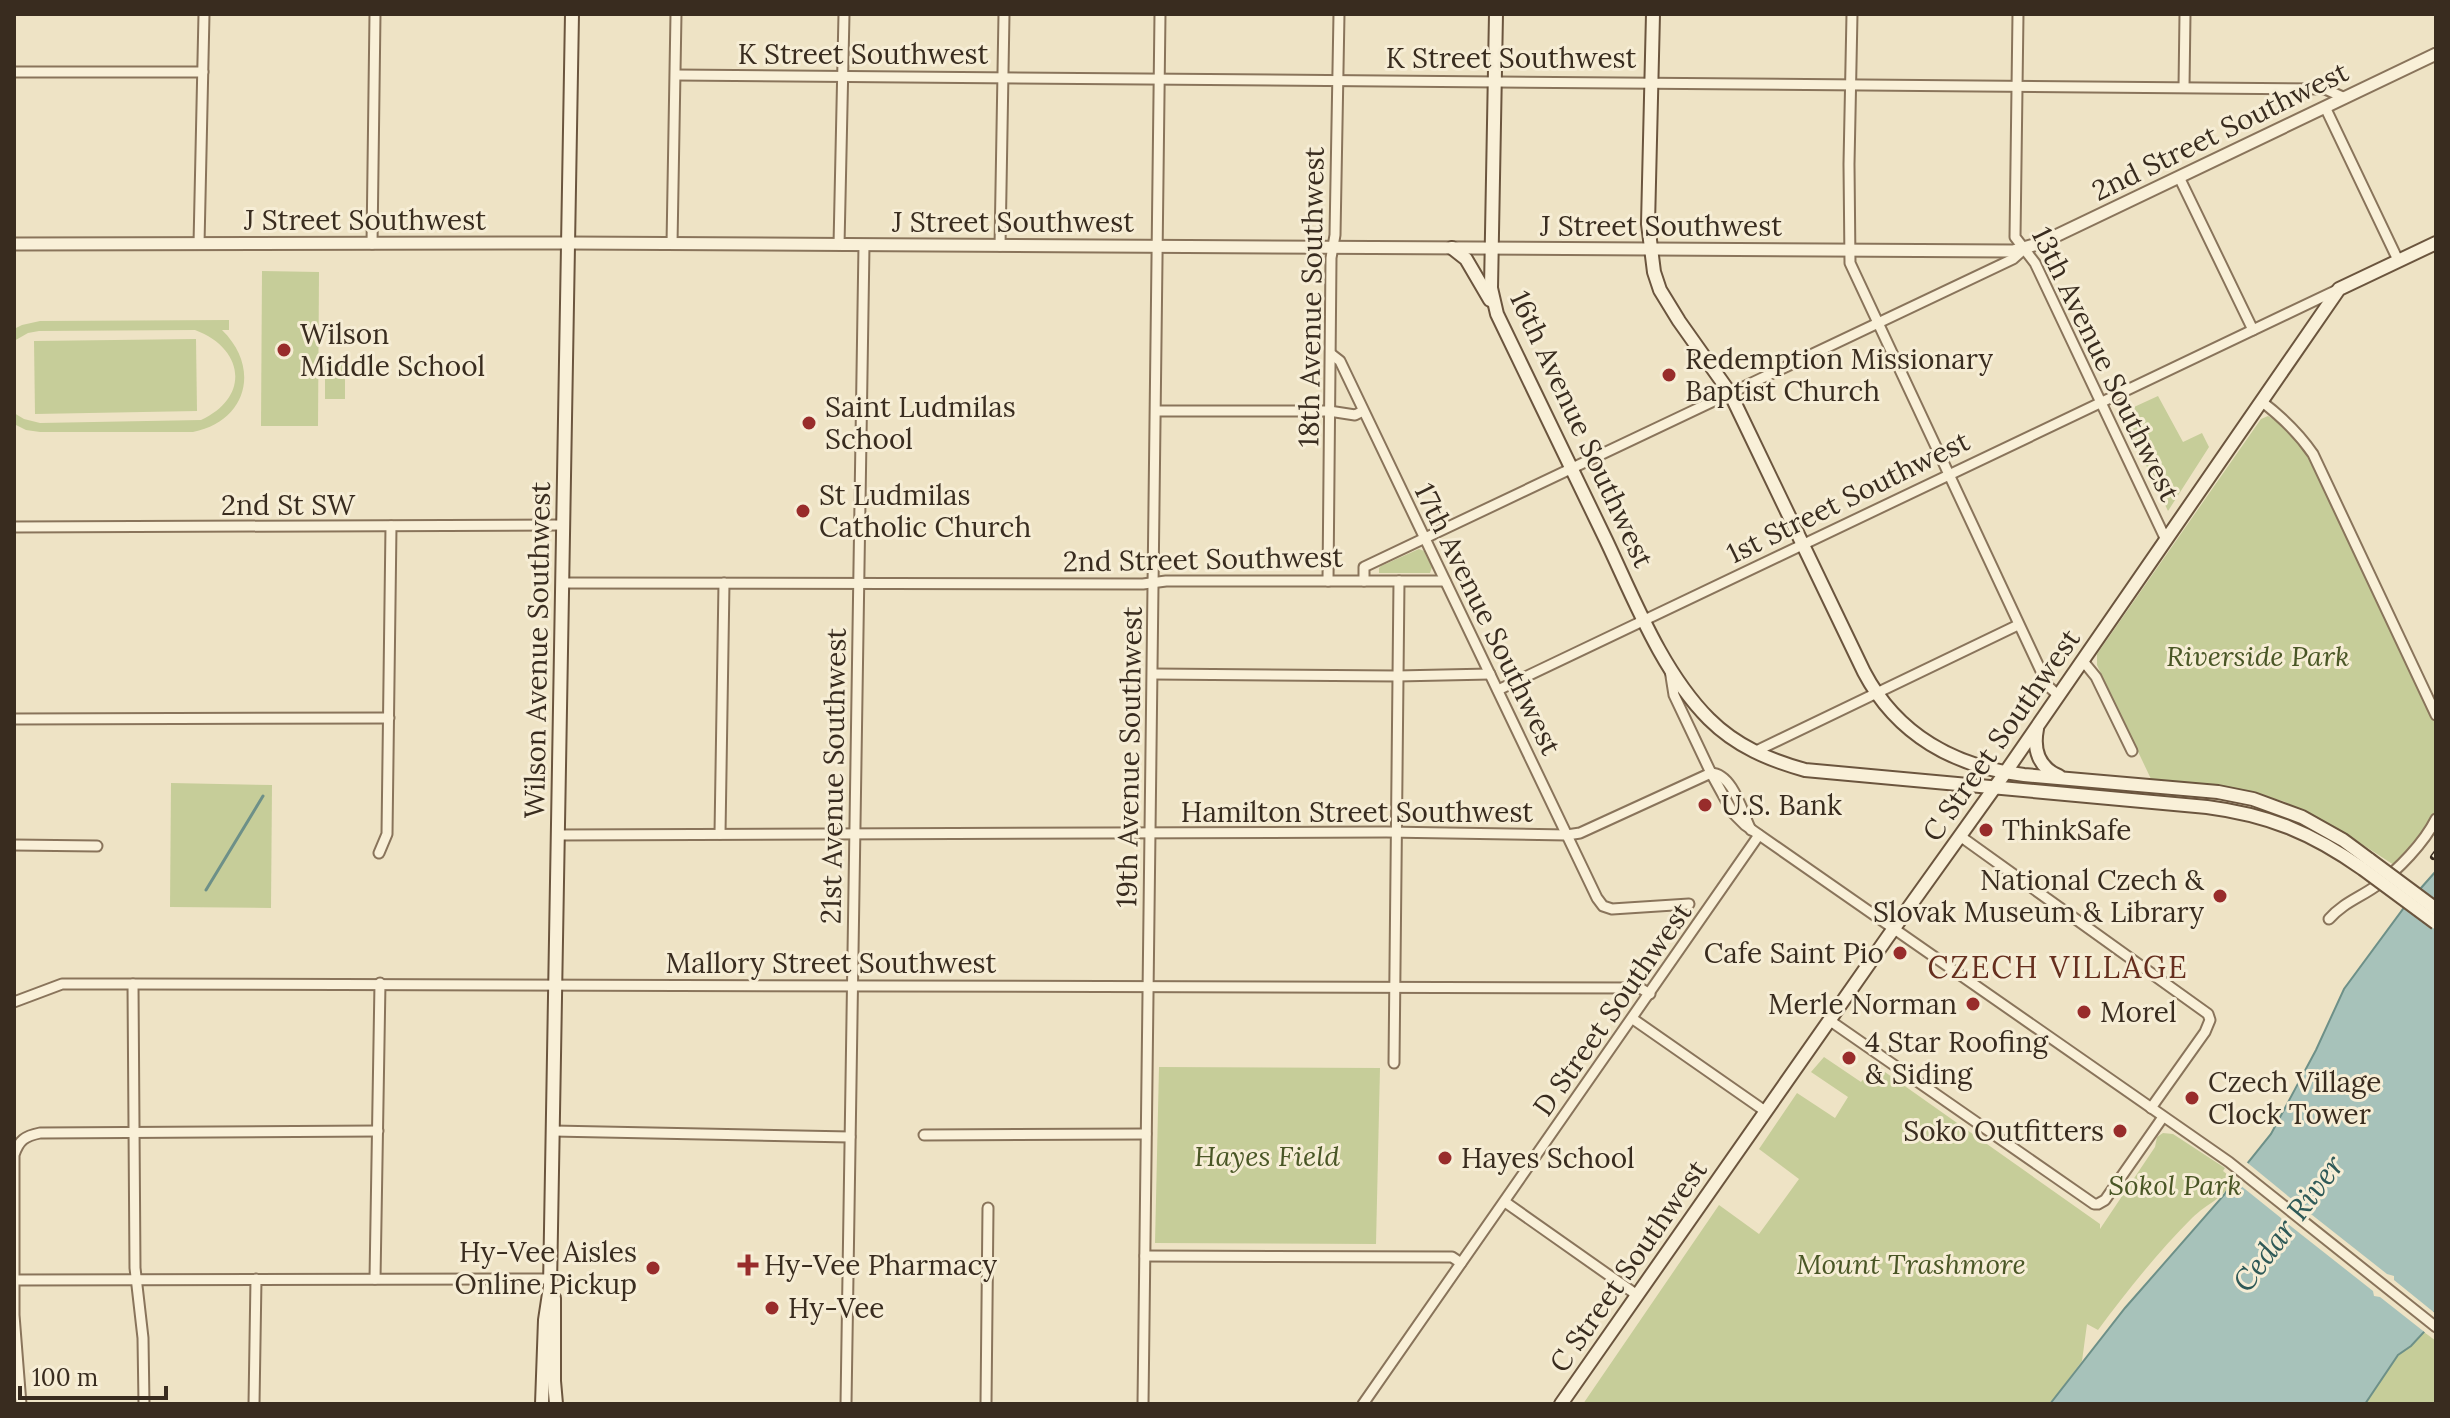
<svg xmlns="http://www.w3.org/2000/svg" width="2450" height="1418" viewBox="0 0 2450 1418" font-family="Lora,serif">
  <rect width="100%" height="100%" fill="#eee3c5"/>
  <g fill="#c6cd99">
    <path d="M262,271l57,1 -1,154h-57z"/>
    <path d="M229,320v10h-7c39,38 25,91 -29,102h-153l-14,-2 -12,-6v-11l10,6 16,4 161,-3c50,-23 43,-72 -6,-90l-156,1 -11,2 -14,8v-12l8,-4 18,-4z"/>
    <path d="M196,339l1,72 -162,3 -1,-73z"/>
    <rect x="325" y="364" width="20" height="35"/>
    <path d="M2158,396l25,46 19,-9 7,14 -41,64 -47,-98z"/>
    <path d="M2268,416l17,10 26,33 125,263v87l-8,15 -34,41 -54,-35 -57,-29 -60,-15 -72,-7 -54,-114v-11l164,-235z"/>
    <path d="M1419,549l5,2 8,16 -2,6h-51v-5l2,-2z"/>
    <path d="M171,783l101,2 -1,123 -101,-1z"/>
    <path d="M1824,1057l37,25 14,-17 225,159v5l55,-82 2,-10 6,-4 10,1 52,34 -2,3 11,9c-14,21 -25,22 -42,38 -34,34 -65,73 -94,112l-11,-6 -5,37 -32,43h-467l136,-199 40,29 40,-55 -40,-30 38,-56 38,25 13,-21 -37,-25z"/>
    <path d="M1159,1067l221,1 -4,176 -221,-1z"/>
    <path d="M2424,1332l12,9v63h-71l33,-50 13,-8z"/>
  </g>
  <path fill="#a7c2ba" stroke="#6d9088" stroke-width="2" d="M2436,871v438l-12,23 -13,14 -13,9 -33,49h-315l75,-96 99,-113 10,-15 37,-46 45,-84 28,-61 62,-84z"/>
  <path fill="#eee3c5" d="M2244,1160l50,41 5,-1 3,7 85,67 7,2v4l42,34v5l-9,15 -47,-37 -6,-1 -1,-5 -85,-67 -4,1 -3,-7 -51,-41z"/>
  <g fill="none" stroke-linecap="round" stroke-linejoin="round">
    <path stroke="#6d9088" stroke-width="3" d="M206,890l57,-94"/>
    <g stroke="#89745b" stroke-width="13">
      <g id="minor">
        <path d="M1852,14l-3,150 1,99 198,423 11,10"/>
        <path d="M2018,14l-3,223 20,26 131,277"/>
        <path d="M14,72h189"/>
        <path d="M676,75c549,2 1099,7 1649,14l20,9"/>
        <path d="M2184,87l1,-73"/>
        <path d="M2325,107l73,153"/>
        <path d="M2179,177l74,153"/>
        <path d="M199,244l5,-230"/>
        <path d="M372,244l3,-230"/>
        <path d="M672,244l4,-230"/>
        <path d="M839,245l5,-231"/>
        <path d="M1000,246l4,-232"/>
        <path d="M1331,354l9,7 257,537 6,8 9,3 77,-5"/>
        <path d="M2261,401c21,16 37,31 52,53l123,261"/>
        <path d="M1157,411h172l26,4 8,-4"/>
        <path d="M14,527l549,-2"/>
        <path d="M1328,581l3,-323 4,-23 4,-221"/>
        <path d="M1364,581v-14l649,-308 10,-9"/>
        <path d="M562,583l581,1 23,-3h279"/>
        <path d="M2083,661l13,16 36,74"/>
        <path d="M1670,670l4,25 37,78 22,40 12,12 484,337 207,165"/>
        <path d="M1153,674l244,2 93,-2"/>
        <path d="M1498,690l841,-401"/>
        <path d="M14,719l375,-1"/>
        <path d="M1754,752l264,-127"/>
        <path d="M720,834l4,-251"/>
        <path d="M558,835l828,-3 181,3 13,-2 131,-60c22,1 31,39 40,57"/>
        <path d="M1960,836l248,178 2,6 -5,12 -54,76"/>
        <path d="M14,845l83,1"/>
        <path d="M379,853l8,-19 4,-308"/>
        <path d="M2329,919c14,-16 30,-21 47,-33 22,-16 48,-43 60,-67"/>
        <path d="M133,984l2,284 8,70 1,66"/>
        <path d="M14,1002l48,-18h71l1507,4 10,6"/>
        <path d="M1633,1019l132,92"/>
        <path d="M1829,1020l265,184h4l7,-4 58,-83"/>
        <path d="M1394,1063l5,-482"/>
        <path d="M553,1131l297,6"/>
        <path d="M924,1135l222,-1"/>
        <path d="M1505,1202l132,93"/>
        <path d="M1145,1256l307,1 9,6"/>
        <path d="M375,1279l5,-296"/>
        <path d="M14,1280l536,-1"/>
        <path d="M21,1404l-7,-89v-160c5,-15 11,-19 26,-22l338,-2"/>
        <path d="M254,1404l2,-125"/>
        <path d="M846,1404l18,-1159"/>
        <path d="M986,1404l2,-196"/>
        <path d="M1143,1404l17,-1390"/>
        <path d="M1363,1404l396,-569"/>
      </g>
    </g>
    <g stroke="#89745b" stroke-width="15">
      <path id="tertiary" d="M14,244l554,-1 1445,8 28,-8 395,-189"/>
    </g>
    <g stroke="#6b553e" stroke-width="16">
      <g id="secondary">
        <path d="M1496,14l-5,274 6,26c36,75 73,150 109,226 28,59 56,132 103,179 27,27 60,41 96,51l402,37c62,8 105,26 156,62"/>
        <path d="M1653,14l-5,210 6,48 6,18 19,31 51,72 134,279c33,63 91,95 160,103l194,17 35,7 49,18 41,23 27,20"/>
        <path d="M1452,248l14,11 24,41"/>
        <path d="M2037,729c-4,21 2,39 22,47"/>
        <path d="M554,1298v83l2,23"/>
        <path d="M542,1404l3,-84 5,-33 22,-1273"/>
        <path d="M1561,1404l326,-466 118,-165 334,-484 97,-46"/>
      </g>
    </g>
    <use href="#minor" stroke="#f9f0d8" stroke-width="9"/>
    <use href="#tertiary" stroke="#f9f0d8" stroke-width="11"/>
    <use href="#secondary" stroke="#f9f0d8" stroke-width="12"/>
    <g stroke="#392c1f" stroke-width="6">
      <path id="rail" d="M2433,857l3,-4"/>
    </g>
    <use href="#rail" stroke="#f6edd5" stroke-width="3" stroke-dasharray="9" stroke-linecap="butt"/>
    <g stroke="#6b553e" stroke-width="16" stroke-linecap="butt">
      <g id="secondary-bridge">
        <path d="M2370,860l66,49"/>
        <path d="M2363,869l73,54"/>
      </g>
    </g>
    <use href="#secondary-bridge" stroke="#f9f0d8" stroke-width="12"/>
  </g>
  <g fill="#982c2b" stroke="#f6edd5" stroke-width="3">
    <circle cx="284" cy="350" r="8"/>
    <circle cx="1669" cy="375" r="8"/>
    <circle cx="809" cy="423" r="8"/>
    <circle cx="803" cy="511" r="8"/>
    <circle cx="1705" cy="805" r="8"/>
    <circle cx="1986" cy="830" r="8"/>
    <circle cx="2220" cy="896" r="8"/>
    <circle cx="1900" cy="953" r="8"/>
    <circle cx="1973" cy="1004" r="8"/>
    <circle cx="2084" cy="1012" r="8"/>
    <circle cx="1849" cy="1058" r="8"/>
    <circle cx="2192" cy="1098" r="8"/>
    <circle cx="2120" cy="1131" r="8"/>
    <circle cx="1445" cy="1158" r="8"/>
    <path d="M744 1253h8v8h8v8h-8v8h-8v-8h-8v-8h8z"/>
    <circle cx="653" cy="1268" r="8"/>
    <circle cx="772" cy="1308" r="8"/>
  </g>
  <g text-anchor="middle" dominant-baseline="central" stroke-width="6" stroke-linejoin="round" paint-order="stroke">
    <g font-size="28" fill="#392c1f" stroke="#f6edd5">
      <text x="863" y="54">K Street Southwest</text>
      <text x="1511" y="58">K Street Southwest</text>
      <text transform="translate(2220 131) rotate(-26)">2nd Street Southwest</text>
      <text x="365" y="220">J Street Southwest</text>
      <text x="1013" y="222">J Street Southwest</text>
      <text x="1661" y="226">J Street Southwest</text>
      <text transform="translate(1311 297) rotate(-89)">18th Avenue Southwest</text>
      <text transform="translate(2106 364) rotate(64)">13th Avenue Southwest</text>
      <text transform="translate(1582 429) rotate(65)">16th Avenue Southwest</text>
      <text transform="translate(1848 497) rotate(-26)">1st Street Southwest</text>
      <text x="288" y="505">2nd St SW</text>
      <text transform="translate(1203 559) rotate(-1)">2nd Street Southwest</text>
      <text transform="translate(1488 619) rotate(64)">17th Avenue Southwest</text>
      <text transform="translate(537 650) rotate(-89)">Wilson Avenue Southwest</text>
      <text transform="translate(2001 735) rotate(-55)">C Street Southwest</text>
      <text transform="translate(1129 757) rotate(-89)">19th Avenue Southwest</text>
      <text transform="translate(833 776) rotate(-89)">21st Avenue Southwest</text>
      <text x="1357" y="812">Hamilton Street Southwest</text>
      <text x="831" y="963">Mallory Street Southwest</text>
      <text transform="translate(1612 1009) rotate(-55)">D Street Southwest</text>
      <text transform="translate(1628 1266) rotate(-55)">C Street Southwest</text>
    </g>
    <g font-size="28" fill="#392c1f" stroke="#f6edd5" text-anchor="start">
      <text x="300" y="334">Wilson<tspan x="300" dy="32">Middle School</tspan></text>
      <text x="1685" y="359">Redemption Missionary<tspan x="1685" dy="32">Baptist Church</tspan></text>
      <text x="825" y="407">Saint Ludmilas<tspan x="825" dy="32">School</tspan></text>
      <text x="819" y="495">St Ludmilas<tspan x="819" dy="32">Catholic Church</tspan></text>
      <text x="1721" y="805">U.S. Bank</text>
      <text x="2002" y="830">ThinkSafe</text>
      <text x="2204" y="880" text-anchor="end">National Czech &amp;<tspan x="2204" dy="32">Slovak Museum &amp; Library</tspan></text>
      <text x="1884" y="953" text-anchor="end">Cafe Saint Pio</text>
      <text x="1957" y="1004" text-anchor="end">Merle Norman</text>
      <text x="2100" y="1012">Morel</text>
      <text x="1865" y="1042">4 Star Roofing<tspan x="1865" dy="32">&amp; Siding</tspan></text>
      <text x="2208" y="1082">Czech Village<tspan x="2208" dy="32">Clock Tower</tspan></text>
      <text x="2104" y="1131" text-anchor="end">Soko Outfitters</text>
      <text x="1461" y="1158">Hayes School</text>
      <text x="637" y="1252" text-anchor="end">Hy-Vee Aisles<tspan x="637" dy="32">Online Pickup</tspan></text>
      <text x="764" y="1265">Hy-Vee Pharmacy</text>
      <text x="788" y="1308">Hy-Vee</text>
    </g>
    <g font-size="28" font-style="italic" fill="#495625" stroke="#f6edd5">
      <text x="2258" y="656">Riverside Park</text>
      <text x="1267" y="1156">Hayes Field</text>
      <text x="2175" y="1185">Sokol Park</text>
      <text x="1911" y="1264">Mount Trashmore</text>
    </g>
    <g font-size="30" letter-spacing="2" fill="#662f1e" stroke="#f6edd5">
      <text x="2058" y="967">CZECH VILLAGE</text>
    </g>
    <g font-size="30" font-style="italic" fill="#2e5957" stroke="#f6edd5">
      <text transform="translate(2288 1223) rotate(-53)">Cedar River</text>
    </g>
  </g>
  <rect width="2450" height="1418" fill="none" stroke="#392c1f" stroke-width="32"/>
  <path d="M20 1386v12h146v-12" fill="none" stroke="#392c1f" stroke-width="4"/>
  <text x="32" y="1386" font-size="24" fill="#392c1f" stroke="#f6edd5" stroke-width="6" paint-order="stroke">100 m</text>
</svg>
